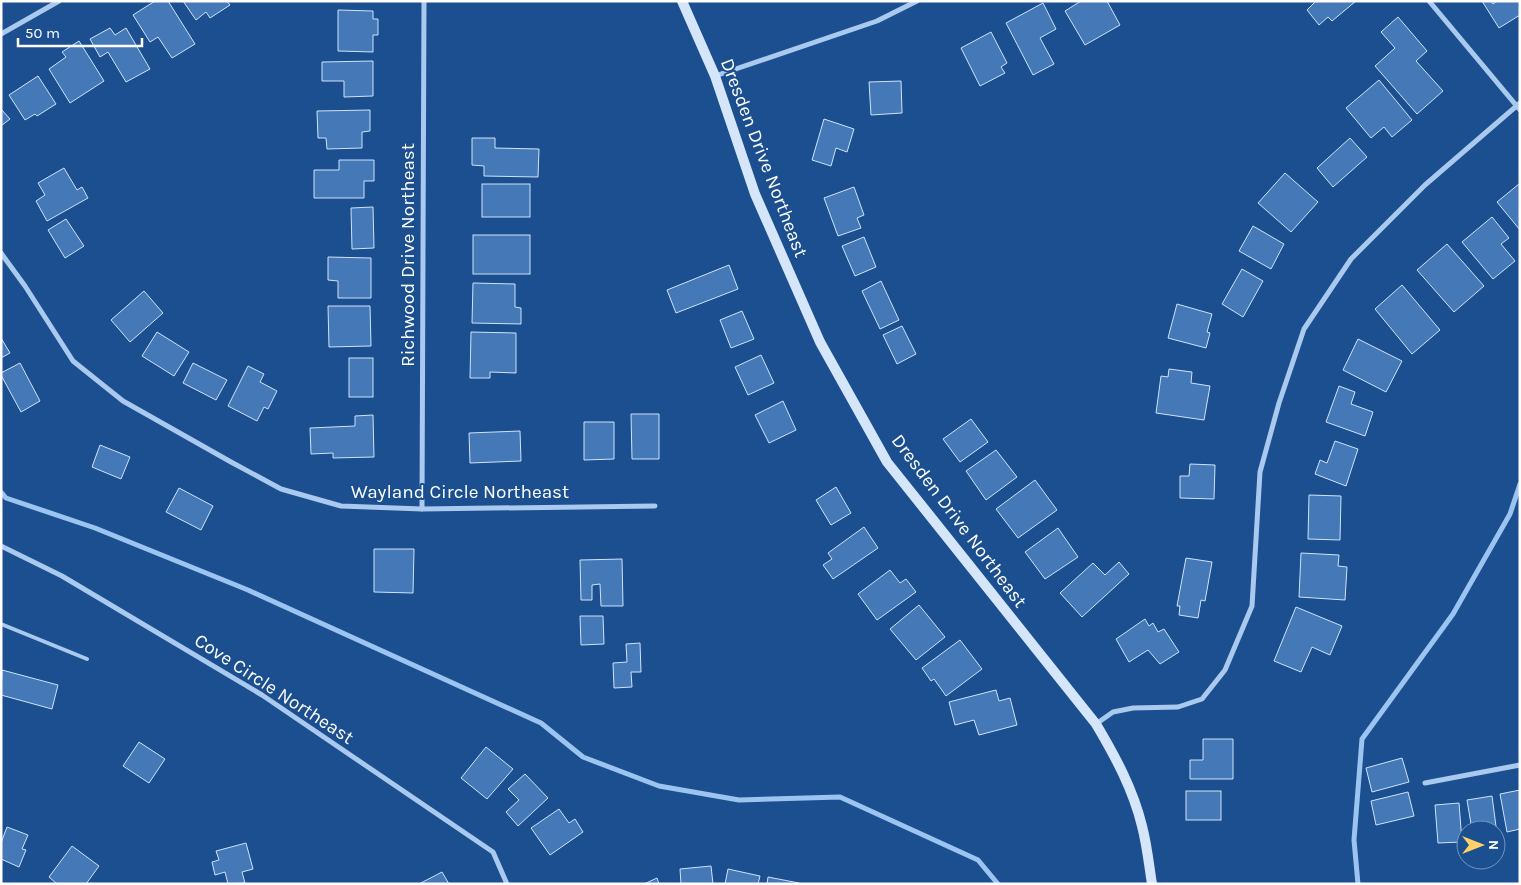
<svg xmlns="http://www.w3.org/2000/svg" width="1521" height="885" viewBox="0 0 1521 885" font-family="Karla,sans-serif">
  <rect width="100%" height="100%" fill="#1b4f8f"/>
  <g fill="none" stroke-linecap="round" stroke-linejoin="round">
    <g stroke="#9cc4f0" stroke-width="5">
      <path d="M1,492l5,6 89,30 153,62 293,133 42,34 76,29 80,14 101,-3 138,63 20,24"/>
      <path d="M1358,884l-4,-44 8,-101 91,-125 57,-100 10,-30"/>
    </g>
  </g>
  <g fill="#4478b7" stroke="#cfe3fa">
    <path d="M155,1h13l27,43 -23,14 -14,-21 -8,5 -17,-27z"/>
    <path d="M183,1h44l3,4 -20,13 -4,-6 -10,8z"/>
    <path d="M1081,1h26l13,24 -35,20 -20,-34z"/>
    <path d="M1316,1h40l-24,20 -4,-4 -9,8 -12,-15z"/>
    <path d="M1482,1h9l2,3 4,-3h23v14l-21,13z"/>
    <path d="M1043,3l13,26 -16,9 14,26 -21,11 -27,-52z"/>
    <path d="M338,10l35,1v8h5v16h-5v17l-35,-1z"/>
    <path d="M1398,17l29,34 -11,10 27,30 -26,23 -42,-48 20,-18 -14,-16z"/>
    <path d="M110,28l5,7 11,-7 24,41 -24,13 -18,-30 -8,5 -10,-18z"/>
    <path d="M991,32l16,31 -6,4 4,6 -25,13 -19,-38z"/>
    <path d="M79,41l25,40 -34,22 -21,-34 17,-12 -4,-5z"/>
    <path d="M373,61v35l-29,1v-16h-22v-19z"/>
    <path d="M38,76l18,28 -19,12 -2,-2 -10,6 -16,-25z"/>
    <path d="M1379,80l33,40 -20,17 -8,-10 -13,11 -25,-30z"/>
    <path d="M901,81l1,32 -31,2 -2,-33z"/>
    <path d="M1,109l9,10 -9,7z"/>
    <path d="M370,110v21l-8,1v16l-35,1 -1,-11h-8l-1,-27z"/>
    <path d="M824,119l30,10 -7,23 -11,-4 -5,18 -19,-6z"/>
    <path d="M472,138h23v10l44,1 -1,28 -54,-1v-10l-12,-1z"/>
    <path d="M1350,138l17,19 -34,30 -16,-19z"/>
    <path d="M339,160h35v21h-10v17h-50v-28h25z"/>
    <path d="M64,168l13,22 5,-3 6,11 -41,23 -11,-20 9,-6 -7,-12z"/>
    <path d="M1285,173l33,29 -27,30 -33,-29z"/>
    <rect x="482" y="184" width="48" height="33"/>
    <path d="M1519,184h1v46l-23,-28z"/>
    <path d="M854,187l10,28 -7,3 4,10 -23,8 -14,-38z"/>
    <path d="M373,207l1,41 -22,1 -1,-41z"/>
    <path d="M1492,217l17,21 -8,6 14,17 -22,18 -31,-37z"/>
    <path d="M66,219l18,27 -19,12 -17,-28z"/>
    <path d="M1253,226l31,18 -13,25 -32,-18z"/>
    <rect x="473" y="235" width="57" height="39"/>
    <path d="M864,237l12,30 -21,9 -13,-30z"/>
    <path d="M1447,244l37,42 -30,26 -37,-42z"/>
    <path d="M328,257l43,1v40h-33v-17l-10,-1z"/>
    <path d="M729,265l9,24 -62,24 -9,-23z"/>
    <path d="M1242,269l21,12 -20,36 -21,-13z"/>
    <path d="M881,281l18,39 -19,9 -18,-38z"/>
    <path d="M473,283l42,1v23l6,1v16l-49,-1z"/>
    <path d="M1402,285l38,45 -28,24 -37,-45z"/>
    <path d="M144,291l19,22 -33,29 -19,-22z"/>
    <path d="M1177,304l35,10 -5,18 3,1 -4,15 -38,-10z"/>
    <path d="M328,306h42l1,40 -42,1z"/>
    <path d="M742,311l12,28 -23,9 -11,-28z"/>
    <path d="M902,326l14,28 -19,10 -14,-29z"/>
    <path d="M157,332l32,20 -15,24 -32,-20z"/>
    <path d="M471,332l45,1v40l-26,-1v6h-20z"/>
    <path d="M1,338l9,15 -9,5z"/>
    <path d="M1358,339l44,22 -16,31 -43,-22z"/>
    <path d="M761,355l13,28 -26,12 -13,-28z"/>
    <rect x="349" y="358" width="24" height="39"/>
    <path d="M20,363l20,38 -19,11 -20,-37v-2z"/>
    <path d="M193,363l34,17 -11,20 -33,-17z"/>
    <path d="M248,366l16,8 -4,8 17,9 -9,18 -4,-2 -7,14 -29,-15z"/>
    <path d="M1169,369l23,3 -1,11 19,3 -6,34 -48,-7 5,-37 7,1z"/>
    <path d="M1339,386l16,6 -4,12 22,8 -8,24 -39,-14z"/>
    <path d="M783,401l13,29 -27,13 -14,-28z"/>
    <path d="M631,414h28v45h-27z"/>
    <path d="M373,415l1,42 -41,1v-5l-22,1 -1,-26 45,-2v-10z"/>
    <path d="M971,419l17,23 -28,20 -17,-23z"/>
    <path d="M584,422h30v37l-30,1z"/>
    <path d="M520,431l1,30 -51,2 -1,-30z"/>
    <path d="M1335,441l23,8 -12,37 -31,-12 5,-14 7,3z"/>
    <path d="M100,445l30,12 -9,22 -29,-12z"/>
    <path d="M996,450l21,27 -31,23 -20,-29z"/>
    <path d="M1190,464l25,1 -1,34 -34,-1v-22h9z"/>
    <path d="M1035,480l22,30 -39,28 -22,-29z"/>
    <path d="M836,487l15,26 -20,12 -15,-25z"/>
    <path d="M179,488l34,18 -12,24 -35,-18z"/>
    <path d="M1309,495l32,1 -1,44 -32,-1z"/>
    <path d="M864,527l14,21 -45,31 -10,-14 9,-6 -4,-6z"/>
    <path d="M1058,528l20,29 -33,22 -20,-27z"/>
    <path d="M374,549h40l-1,44 -39,-1z"/>
    <path d="M1301,553l38,2 -1,11 9,1 -2,33 -46,-3z"/>
    <path d="M1186,558l26,4 -7,39 -4,-1 -3,18 -19,-3 1,-9h-3z"/>
    <path d="M622,559l1,47h-22l-1,-22 -8,1v15h-11l-1,-40z"/>
    <path d="M1119,562l10,12 -47,43 -22,-24 33,-30 12,12z"/>
    <path d="M890,570l10,13 6,-4 10,13 -39,28 -19,-26z"/>
    <path d="M919,605l26,32 -29,23 -26,-31z"/>
    <path d="M1296,607l46,19 -12,29 -18,-8 -11,25 -27,-11z"/>
    <path d="M580,616h23l1,28 -23,1z"/>
    <path d="M1145,619l4,7 4,-3 5,9 6,-3 15,23 -19,12 -12,-14 -19,12 -13,-23z"/>
    <path d="M960,640l22,29 -36,27 -12,-17 -3,2 -9,-13z"/>
    <path d="M640,643l1,29h-10l1,15 -18,1 -1,-25 14,-1 -1,-18z"/>
    <path d="M2,670l56,15 -6,24 -51,-14z"/>
    <path d="M996,690l3,11 11,-3 7,27 -38,10 -5,-15 -19,5 -6,-23z"/>
    <path d="M1203,739h30v40h-43v-19h13z"/>
    <path d="M139,742l26,17 -16,24 -26,-17z"/>
    <path d="M486,747l27,22 -26,30 -26,-21z"/>
    <path d="M1402,758l7,24 -37,10 -6,-24z"/>
    <path d="M525,774l23,24 -30,28 -12,-14 13,-12 -11,-11z"/>
    <path d="M1520,790v39l-13,3 -7,-38z"/>
    <rect x="1186" y="791" width="35" height="29"/>
    <path d="M1408,792l6,24 -38,9 -5,-24z"/>
    <path d="M1492,796l5,38 -1,-4h-24l-5,-30z"/>
    <path d="M1459,803l3,39 -24,1 -3,-38z"/>
    <path d="M559,809l10,14 6,-4 8,13 -33,23 -19,-27z"/>
    <path d="M7,827l21,8 -6,14 4,1 -7,17 -18,-8v-16z"/>
    <path d="M246,843l7,26 -11,3 3,11 -17,1 -3,-12 -10,3 -3,-13 7,-2 -3,-9z"/>
    <path d="M72,846l27,20 -13,18h-29l-8,-7z"/>
    <path d="M711,866l2,18h-32l-1,-15z"/>
    <path d="M728,869l32,7 -2,8h-33z"/>
    <path d="M442,872l7,12h-30z"/>
    <path d="M768,877l31,6 -1,1h-31z"/>
    <path d="M657,878l2,6h-15z"/>
  </g>
  <g fill="none" stroke-linecap="round" stroke-linejoin="round">
    <path stroke="#a9c9ee" stroke-width="4" d="M1,624l86,35"/>
    <g stroke="#a9c9ee" stroke-width="5">
      <path d="M1429,1l91,109"/>
      <path d="M1,34l58,-33"/>
      <path d="M715,76l162,-55 40,-20"/>
      <path d="M1,253l24,33 48,75 50,40 108,61 50,27 60,17 81,3 233,-3"/>
      <path d="M422,509l2,-508"/>
      <path d="M1,546l61,30 200,119 231,157 14,32"/>
      <path d="M1096,724l17,-12 20,-4 45,-1 24,-8 23,-29 27,-64 8,-134 19,-69 25,-74 47,-70 74,-74 95,-82"/>
      <path d="M1425,783l95,-18"/>
    </g>
    <path stroke="#d6e6fa" stroke-width="10" d="M682,1l33,75 40,118 65,148 67,120 209,262c19,32 37,65 46,102 5,19 7,39 10,58"/>
  </g>
  <g text-anchor="middle" dominant-baseline="central" stroke-width="4" stroke-linejoin="round" paint-order="stroke">
    <g font-size="19" fill="#fff" stroke="#1b4f8f">
      <text transform="translate(764 158) rotate(69)">Dresden Drive Northeast</text>
      <text transform="translate(408 255) rotate(-90)">Richwood Drive Northeast</text>
      <text x="460" y="492">Wayland Circle Northeast</text>
      <text transform="translate(959 521) rotate(53)">Dresden Drive Northeast</text>
      <text transform="translate(274 689) rotate(33)">Cove Circle Northeast</text>
    </g>
  </g>
  <rect width="1521" height="885" fill="none" stroke="#ffffff" stroke-width="5"/>
  <g transform="translate(1481 845) rotate(90)"><circle r="24" fill="#1b4f8f" stroke="#7695bc"/>
  <path d="M0-4L9 19L0 12L-9 19Z" fill="#ffd166"/>
  <text y="-8" font-size="14" font-weight="bold" text-anchor="middle" fill="#ffffff">N</text>
  </g>
  <path d="M18 38v8h124v-8" fill="none" stroke="#ffffff" stroke-width="2.5"/>
  <text x="25" y="38" font-size="15" fill="#ffffff" stroke="#1b4f8f" stroke-width="4" paint-order="stroke">50 m</text>
</svg>
